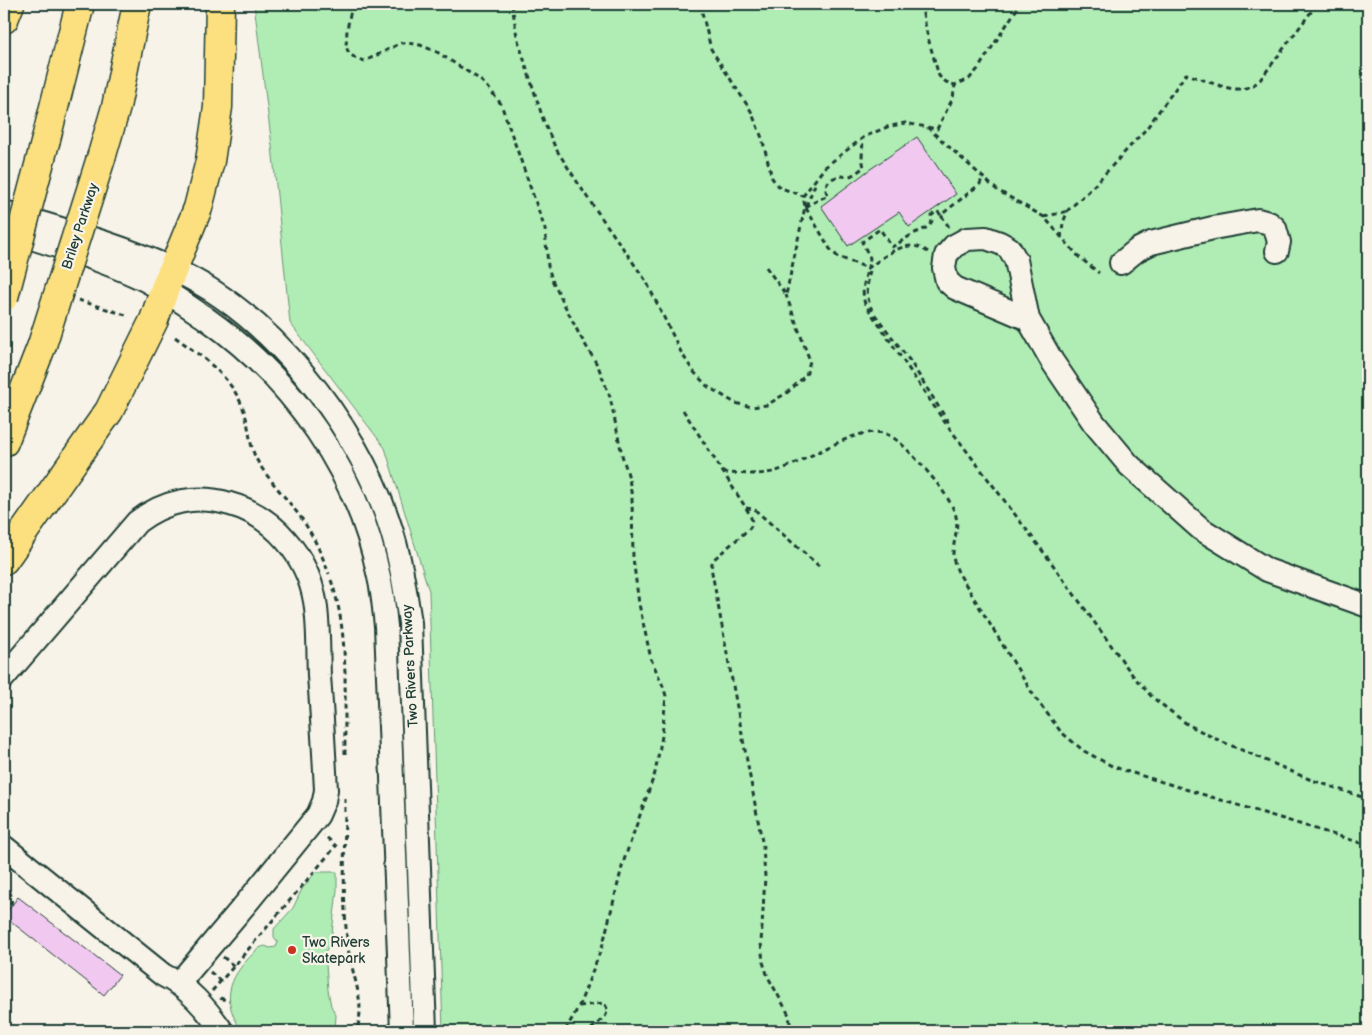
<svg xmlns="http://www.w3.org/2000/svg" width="1372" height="1035" viewBox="0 0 1372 1035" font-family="'Balsamiq Sans',sans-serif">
  <rect width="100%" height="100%" fill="#f7f3e8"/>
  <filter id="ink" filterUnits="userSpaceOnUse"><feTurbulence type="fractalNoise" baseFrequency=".02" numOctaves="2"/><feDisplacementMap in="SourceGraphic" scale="10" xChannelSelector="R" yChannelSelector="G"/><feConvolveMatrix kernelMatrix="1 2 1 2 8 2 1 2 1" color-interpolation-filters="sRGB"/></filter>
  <g filter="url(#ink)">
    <g fill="#b0edb4" stroke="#689574">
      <path d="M254,4h1114v1027h-925l-14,-440 -44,-143 -95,-125 -18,-177z"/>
      <path d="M316,872h21v18l-6,52 -6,10 3,38 3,16 5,9 -1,16h-93c-24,-35 -11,-57 17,-83l6,-2 5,2 6,-1 2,-5 -4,-5v-8l19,-21 9,-19z"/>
    </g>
    <g fill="#f1c8f0" stroke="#1f3d34">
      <path d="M917,137l39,57 -47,33 -10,-15 -51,34 -27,-40 48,-36z"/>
      <path d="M18,897l102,78 -16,20 -100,-79z"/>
    </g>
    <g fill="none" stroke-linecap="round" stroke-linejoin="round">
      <g stroke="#1f3d34" stroke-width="26">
        <g id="minor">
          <path d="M4,212c56,17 114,32 168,57 97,43 182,152 216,251 12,34 17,69 22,103l15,408"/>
          <path d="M4,229c45,15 92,28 135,48 24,11 46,27 68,42 86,61 151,153 172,258 4,16 5,32 7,49l16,405"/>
          <path d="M1121,263l16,-13 14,-7 62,-15 45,-8 11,3 6,5 4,14 -2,9"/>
          <path d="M1028,319l-73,-31 -8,-7 -3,-13 2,-13 8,-9 13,-7 19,-1 14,5 9,5 7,12 12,59 24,42 42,62 35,42 72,64 66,41 101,36"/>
          <path d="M4,677l133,-155c27,-21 60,-28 93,-18 44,12 77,52 85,97 4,24 3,50 4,75 3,38 5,76 7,114l-2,11 -6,14 -69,85 -70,83"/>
          <path d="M4,847l159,128c25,12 43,33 59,56"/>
        </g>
      </g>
      <g stroke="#1f3d34" stroke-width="31">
        <g id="highway">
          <path d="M4,19l6,-15"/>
          <path d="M46,139l34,-135"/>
          <path d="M102,155l14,-48 21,-103"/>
          <path d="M4,442l38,-97"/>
          <path d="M4,560l105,-149 45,-91 10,-29 34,-83 12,-47 8,-54 2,-103"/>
        </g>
      </g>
      <g stroke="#1f3d34" stroke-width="3" stroke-dasharray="5 4" stroke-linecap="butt">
        <path d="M352,4l-5,26 -1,17 3,6 6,5 9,3 5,-2 32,-16h6l13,2 17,7 42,27 8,7 14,18 44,125 3,37 4,14 27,54 19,32 12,31 12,58 7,23 3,20 1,60 6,46 12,55 12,27 3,10 -4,40 -7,37 -32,90 -20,81 -24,62 -14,25"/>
        <path d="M512,4l5,33 4,13 23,72 12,27 31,48 59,84 35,71 12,19 14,15 28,17 17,4 15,-2 21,-13 18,-17 4,-14 -24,-66"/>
        <path d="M700,4l11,45 40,62 11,27 10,40 7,9 24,9"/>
        <path d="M921,4l7,34 11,38 7,6 9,3 14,-6 9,-10 42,-65"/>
        <path d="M927,127l70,63 47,27 35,40 20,16"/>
        <path d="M806,206l10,-24"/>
        <path d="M805,207l23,-12c-7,-10 3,-18 13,-19 3,0 6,1 9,0 4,-1 10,-6 14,-9l-2,-9 1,-19"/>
        <path d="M806,208l24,41 8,8 30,11c18,-12 38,-32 60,-16"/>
        <path d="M941,215l-4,-4 -6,5 1,5c-5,9 -11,9 -19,13 -7,4 -14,9 -21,13l-12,-18 -18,13 8,16c-3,16 -10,30 -5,46l79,117 104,137 86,119 18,20 35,27 29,15 93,40 59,20"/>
        <path d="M1044,217l24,-6"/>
        <path d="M949,227l-8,-12 39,-31 3,-8"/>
        <path d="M1061,238l2,-15 5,-13 21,-19 57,-62 40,-55c14,4 40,16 53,15 9,0 15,-4 21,-9l57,-76"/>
        <path d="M766,267l20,28 19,-88 -2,-11 22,-29 39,-30 23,-10 18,-4 32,6 16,-31 2,-13"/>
        <path d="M870,271c-4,16 -4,27 3,41l37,49 40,64"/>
        <path d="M78,300l51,16"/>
        <path d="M175,337c30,22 59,41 70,77 5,16 4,33 13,48 10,17 25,32 37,48 15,18 26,42 34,64"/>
        <path d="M683,410l63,98c4,7 9,14 3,21l-36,31 -2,7 52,280 2,30 -4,66 2,19 5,15 21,38 2,16"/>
        <path d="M723,473c18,0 37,3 53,-2 29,-8 83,-48 110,-37 13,5 24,19 34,29 13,15 28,32 35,50 5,14 -2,27 -2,41 0,7 3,13 5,18l76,124 27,36 23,19 26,14 13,5 245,75"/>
        <path d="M746,508l8,1 65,57"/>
        <path d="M331,580c19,55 13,116 14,174"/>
        <path d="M345,798c0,50 -3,101 3,150 4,28 19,56 8,83"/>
        <path d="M4,884c8,8 12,21 0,28"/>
        <path d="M223,957l11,9"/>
        <path d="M210,972l11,9"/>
        <path d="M212,991l22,-25 102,-120 -12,-11"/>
        <path d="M220,998l9,3"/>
        <path d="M579,1006l25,-3 4,7 -3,7 -16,14"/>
      </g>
      <use href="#minor" stroke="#f7f3e8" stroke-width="22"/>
      <use href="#highway" stroke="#fce080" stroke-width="28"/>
      <g stroke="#1f3d34" stroke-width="31" stroke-linecap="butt">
        <g id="highway-bridge">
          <path d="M4,297l42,-158"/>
          <path d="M42,345l60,-190"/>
        </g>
      </g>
      <use href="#highway-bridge" stroke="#fce080" stroke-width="28"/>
    </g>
  </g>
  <circle fill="#c8321e" stroke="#f7f3e8" stroke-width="2" cx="292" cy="950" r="5"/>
  <g text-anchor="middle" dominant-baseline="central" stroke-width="4.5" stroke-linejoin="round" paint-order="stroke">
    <g font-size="14" fill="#1f3d34" stroke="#f7f3e8">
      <text transform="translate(80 226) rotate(-72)">Briley Parkway</text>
      <text transform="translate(410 666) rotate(-93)">Two Rivers Parkway</text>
    </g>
    <g font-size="14" fill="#1f3d34" stroke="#f7f3e8" text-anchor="start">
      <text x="302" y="942">Two Rivers<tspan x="302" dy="16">Skatepark</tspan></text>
    </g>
  </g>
  <rect width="1372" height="1035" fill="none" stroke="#f7f3e8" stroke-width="20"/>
  <rect x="10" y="10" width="1352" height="1015" fill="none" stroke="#1f3d34" stroke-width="2" filter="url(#ink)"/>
</svg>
